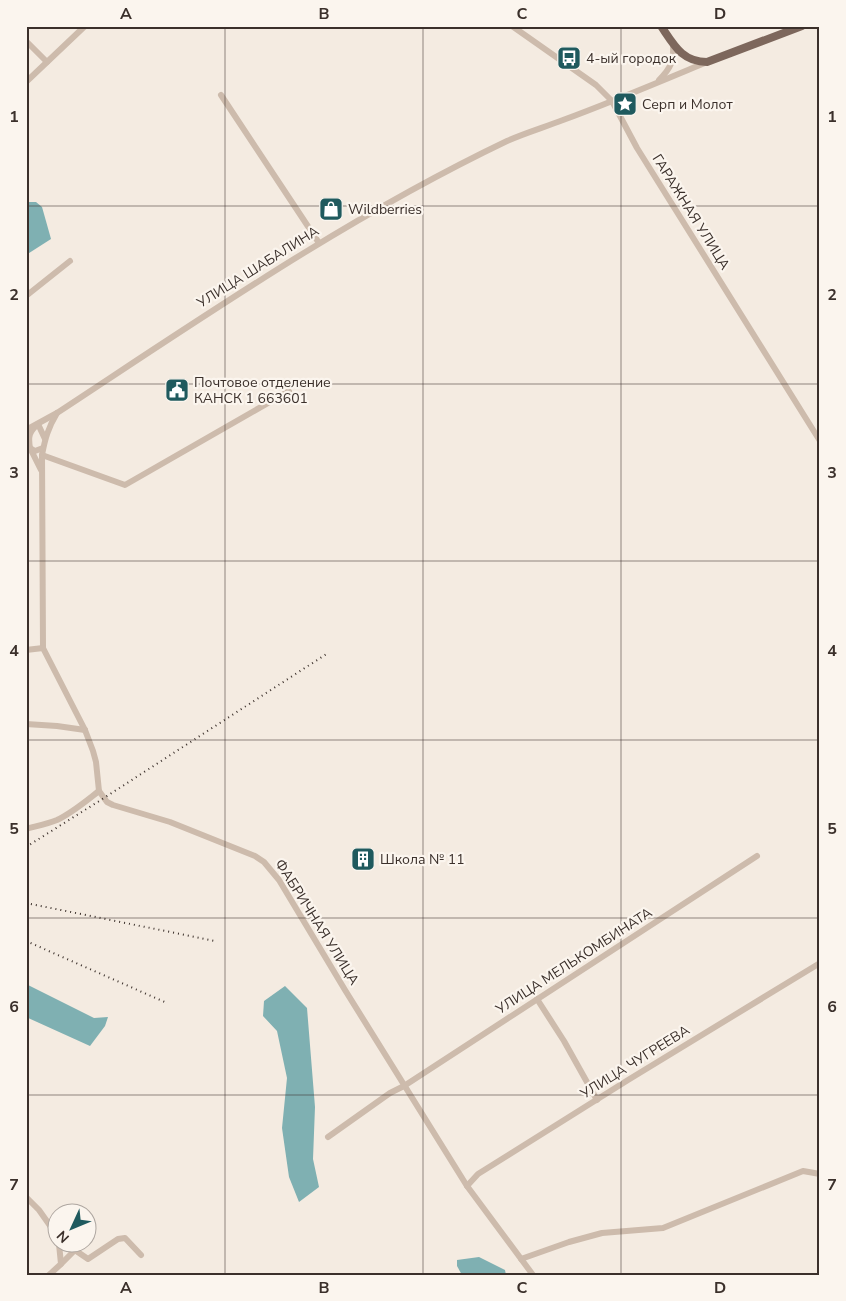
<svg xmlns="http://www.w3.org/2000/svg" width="846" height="1301" viewBox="0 0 846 1301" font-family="'Nunito Sans',sans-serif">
  <rect width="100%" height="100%" fill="#f4ebe1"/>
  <g fill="#7fb0b2">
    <path d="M26,202h10l6,5 9,32 -25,16z"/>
    <path d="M26,984l68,34 14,-1 -3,9 -15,20 -64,-29z"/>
    <path d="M285,986l22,22 8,99 -2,52 6,28 -20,15 -10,-25 -7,-49 5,-50 -10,-47 -14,-15 1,-15z"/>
    <path d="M479,1257l26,13 1,5h-44l-5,-9v-6z"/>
  </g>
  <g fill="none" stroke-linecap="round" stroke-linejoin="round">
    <g stroke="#cdbbac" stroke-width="6">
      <path d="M512,26l84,59 16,16 25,47 183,293"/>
      <path d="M26,41l21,21"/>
      <path d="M659,80c12,-12 15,-19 14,-36"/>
      <path d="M26,82l59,-56"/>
      <path d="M221,95l98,148"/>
      <path d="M26,296l44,-35"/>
      <path d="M57,413c-9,15 -12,26 -15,42l1,193 42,82 8,21 3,11 3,29 8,11 6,3 57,17 85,34 9,6 15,18 66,110 122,196 66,89"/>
      <path d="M26,430l31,-17c146,-96 291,-196 450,-272 18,-8 38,-14 56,-21 49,-18 96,-38 144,-58"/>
      <path d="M30,448l11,22"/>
      <path d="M43,448l-8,3 -5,-3c-2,-12 -1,-16 8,-24l7,15"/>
      <path d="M42,455l83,30 164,-94"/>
      <path d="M26,650l17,-2"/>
      <path d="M26,724l31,2 28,4"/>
      <path d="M26,829c11,-3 21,-5 31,-9 15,-7 29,-19 42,-29"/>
      <path d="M537,999l27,42 33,59"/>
      <path d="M328,1137l62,-44 14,-7 353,-230"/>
      <path d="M467,1186l11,-12 150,-94 192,-117"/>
      <path d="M26,1197l13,13 19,27"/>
      <path d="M66,1244l22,15 30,-20 7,-1 16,17"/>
      <path d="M521,1259l48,-17 33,-9 61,-5 140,-57 17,3"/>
      <path d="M61,1264l14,-14"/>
      <path d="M49,1275l12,-11 -2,-20"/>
    </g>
    <path stroke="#7d675c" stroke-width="8" d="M661,26c13,19 21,36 46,36l95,-36"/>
    <g stroke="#3b302b" stroke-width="2" stroke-dasharray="1 4" stroke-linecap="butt">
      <path d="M26,847l78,-49 224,-145"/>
      <path d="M26,903l189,38"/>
      <path d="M26,941l141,62"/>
    </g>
  </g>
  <path fill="none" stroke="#3b302b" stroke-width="1" stroke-opacity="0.55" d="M225,26v1249M423,26v1249M621,26v1249M26,206h794M26,384h794M26,561h794M26,740h794M26,918h794M26,1095h794"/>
  <defs>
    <g id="bus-square" transform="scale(1.25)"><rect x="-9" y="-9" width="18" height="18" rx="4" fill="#1f5a5e" stroke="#fbf5ee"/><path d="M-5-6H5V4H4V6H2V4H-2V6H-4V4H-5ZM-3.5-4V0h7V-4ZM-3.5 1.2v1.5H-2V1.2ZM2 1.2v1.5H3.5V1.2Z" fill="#fff"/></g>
    <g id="sight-square" transform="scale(1.25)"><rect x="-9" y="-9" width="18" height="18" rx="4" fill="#1f5a5e" stroke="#fbf5ee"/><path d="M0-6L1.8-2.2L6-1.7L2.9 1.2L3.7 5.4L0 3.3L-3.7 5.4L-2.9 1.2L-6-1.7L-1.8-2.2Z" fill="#fff"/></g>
    <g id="shop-square" transform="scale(1.25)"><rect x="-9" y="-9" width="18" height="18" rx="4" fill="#1f5a5e" stroke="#fbf5ee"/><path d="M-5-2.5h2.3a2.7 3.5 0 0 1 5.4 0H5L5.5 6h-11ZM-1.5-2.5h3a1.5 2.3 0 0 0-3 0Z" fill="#fff"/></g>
    <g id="civic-square" transform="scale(1.25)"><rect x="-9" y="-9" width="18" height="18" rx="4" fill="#1f5a5e" stroke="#fbf5ee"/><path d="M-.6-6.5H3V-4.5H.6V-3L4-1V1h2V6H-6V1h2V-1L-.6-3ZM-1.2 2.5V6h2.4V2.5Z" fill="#fff"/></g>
    <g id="building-square" transform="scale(1.25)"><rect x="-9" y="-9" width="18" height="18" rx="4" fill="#1f5a5e" stroke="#fbf5ee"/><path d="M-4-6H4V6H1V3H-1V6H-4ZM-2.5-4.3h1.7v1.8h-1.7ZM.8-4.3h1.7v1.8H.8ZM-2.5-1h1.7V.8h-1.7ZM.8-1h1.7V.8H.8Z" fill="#fff"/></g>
  </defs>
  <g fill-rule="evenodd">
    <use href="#bus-square" x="569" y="58"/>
    <use href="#sight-square" x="625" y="104"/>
    <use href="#shop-square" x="331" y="209"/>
    <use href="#civic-square" x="177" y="390"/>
    <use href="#building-square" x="363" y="859"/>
  </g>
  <g text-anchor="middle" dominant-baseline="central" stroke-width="4.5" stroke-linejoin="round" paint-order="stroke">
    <g font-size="14" fill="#3b302b" stroke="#fbf5ee" text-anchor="start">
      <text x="586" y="58">4-ый городок</text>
      <text x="642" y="104">Серп и Молот</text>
      <text x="348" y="209">Wildberries</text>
      <text x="194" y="382">Почтовое отделение<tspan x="194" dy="16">КАНСК 1 663601</tspan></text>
      <text x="380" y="859">Школа № 11</text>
    </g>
    <g font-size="14" fill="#3b302b" stroke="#fbf5ee">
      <text transform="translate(691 212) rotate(58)">ГАРАЖНАЯ УЛИЦА</text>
      <text transform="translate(258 267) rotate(-32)">УЛИЦА ШАБАЛИНА</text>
      <text transform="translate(317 922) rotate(58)">ФАБРИЧНАЯ УЛИЦА</text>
      <text transform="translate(574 961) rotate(-33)">УЛИЦА МЕЛЬКОМБИНАТА</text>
      <text transform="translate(635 1062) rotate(-32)">УЛИЦА ЧУГРЕЕВА</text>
    </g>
  </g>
  <rect width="846" height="1301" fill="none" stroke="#fbf5ee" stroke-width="55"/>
  <g transform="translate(72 1228) rotate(226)"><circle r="24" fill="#fbf5ee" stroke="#aea6a0"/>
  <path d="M0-4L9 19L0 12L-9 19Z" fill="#1f5a5e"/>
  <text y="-8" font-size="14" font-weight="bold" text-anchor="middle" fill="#3b302b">N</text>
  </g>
  <rect x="28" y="28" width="790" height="1246" fill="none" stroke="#3b302b" stroke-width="2"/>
  <g font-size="16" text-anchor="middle" font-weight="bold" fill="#3b302b">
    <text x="126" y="19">A</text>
    <text x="324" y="19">B</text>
    <text x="522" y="19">C</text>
    <text x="720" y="19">D</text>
    <text x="14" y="122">1</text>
    <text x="832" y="122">1</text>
    <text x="14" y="300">2</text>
    <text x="832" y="300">2</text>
    <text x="14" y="478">3</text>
    <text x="832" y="478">3</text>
    <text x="14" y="656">4</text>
    <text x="832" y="656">4</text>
    <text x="14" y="834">5</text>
    <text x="832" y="834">5</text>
    <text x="14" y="1012">6</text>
    <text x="832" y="1012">6</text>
    <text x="14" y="1190">7</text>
    <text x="832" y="1190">7</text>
    <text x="126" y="1293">A</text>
    <text x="324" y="1293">B</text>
    <text x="522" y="1293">C</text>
    <text x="720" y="1293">D</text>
  </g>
</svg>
